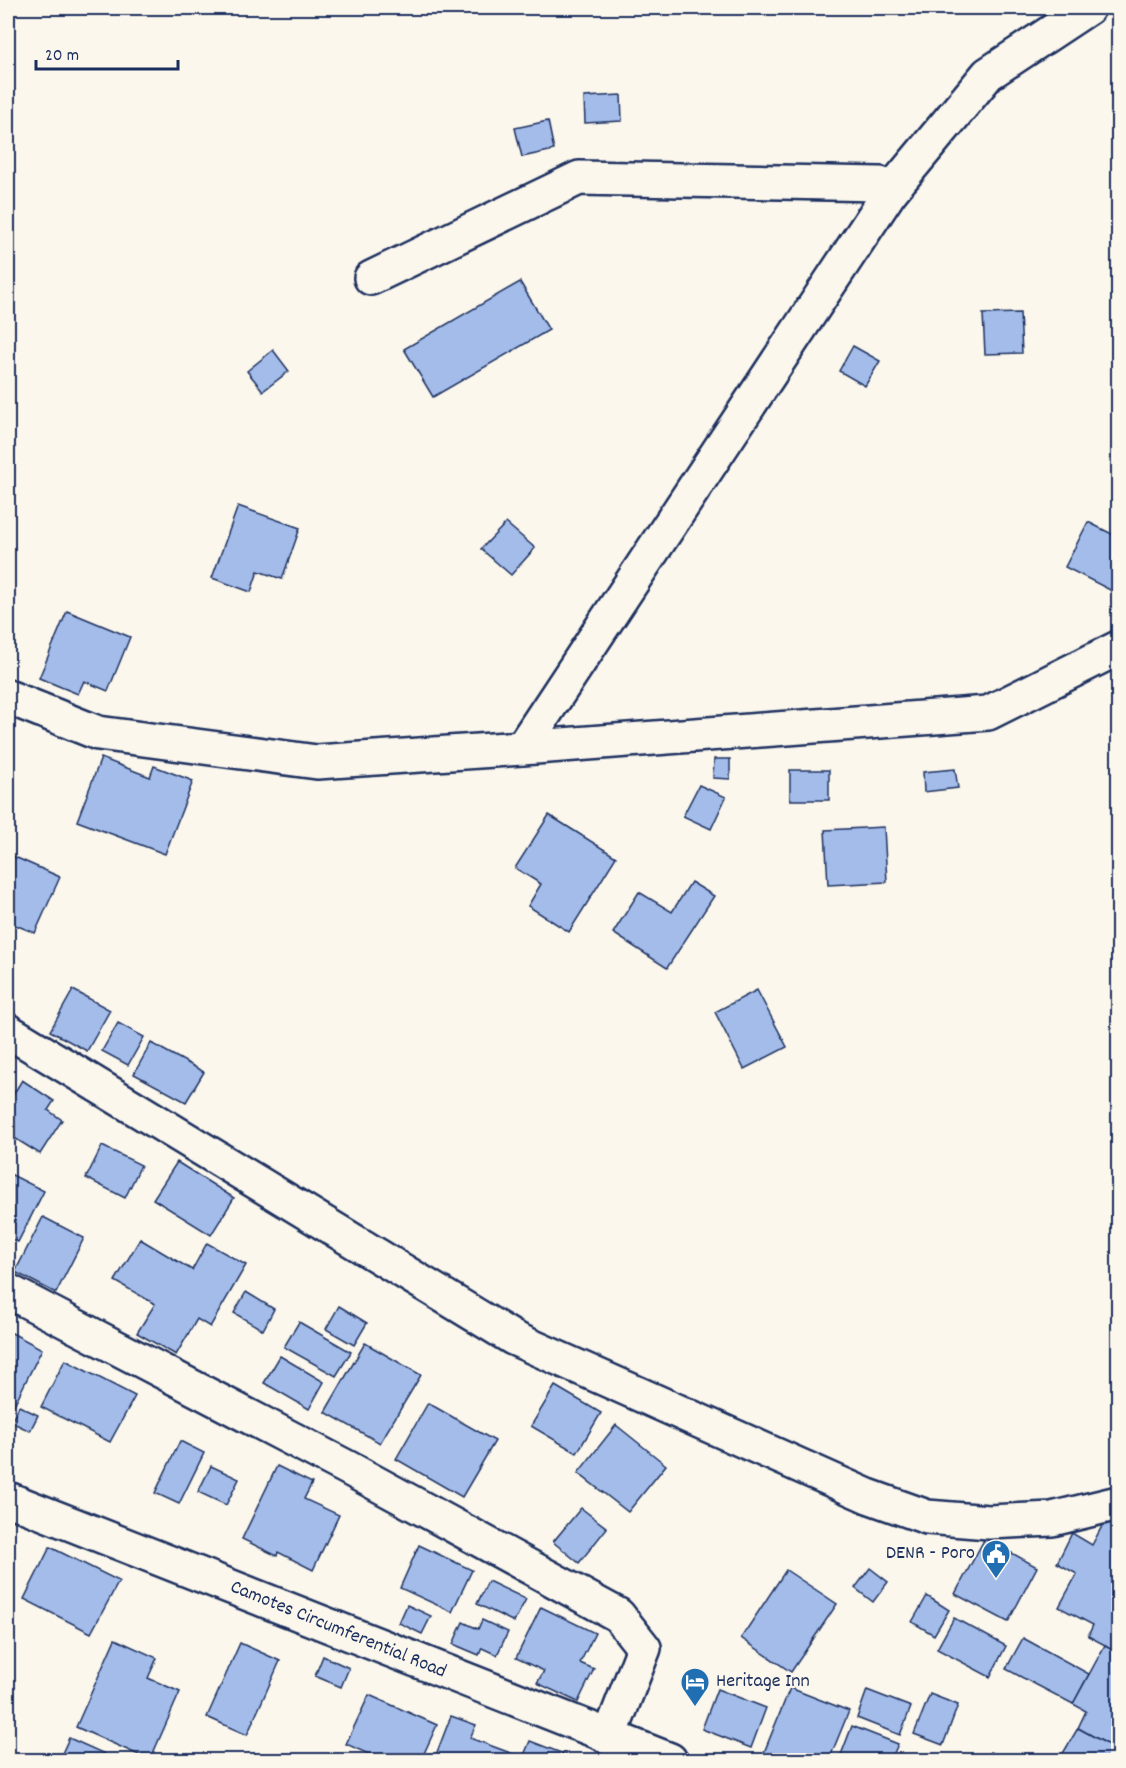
<svg xmlns="http://www.w3.org/2000/svg" width="1126" height="1768" viewBox="0 0 1126 1768" font-family="Dekko,sans-serif">
  <rect width="100%" height="100%" fill="#fbf7ec"/>
  <filter id="ink" filterUnits="userSpaceOnUse"><feTurbulence type="fractalNoise" baseFrequency=".0167" numOctaves="2"/><feDisplacementMap in="SourceGraphic" scale="12" xChannelSelector="R" yChannelSelector="G"/><feConvolveMatrix kernelMatrix="1 2 1 2 8 2 1 2 1" color-interpolation-filters="sRGB"/></filter>
  <g filter="url(#ink)">
    <g fill="#a3bce9" stroke="#1b2f5e" stroke-width="1.5">
      <path d="M621,95l1,26 -37,2 -1,-26z"/>
      <path d="M548,121l6,29 -32,7 -7,-29z"/>
      <path d="M520,282l29,48 -116,67 -29,-48z"/>
      <path d="M1020,313l2,40 -37,1 -2,-40z"/>
      <path d="M853,346l27,15 -15,25 -26,-15z"/>
      <path d="M273,350l16,21 -26,20 -16,-20z"/>
      <path d="M238,506l62,22 -18,51 -24,-8 -7,21 -39,-14z"/>
      <path d="M1088,522l30,15v57l-53,-27z"/>
      <path d="M506,523l29,25 -24,27 -30,-26z"/>
      <path d="M67,611l63,26 -22,54 -24,-10 -6,13 -39,-16z"/>
      <path d="M101,758l49,19 4,-11 39,15 -28,73 -88,-33z"/>
      <path d="M714,759h16v20l-17,-1z"/>
      <path d="M955,769l3,19 -34,4 -1,-20z"/>
      <rect x="790" y="770" width="39" height="30"/>
      <path d="M699,785l27,12 -15,32 -28,-13z"/>
      <path d="M549,815l67,42 -47,75 -41,-26 13,-22 -26,-16z"/>
      <path d="M884,827l3,55 -59,3 -3,-55z"/>
      <path d="M8,854l52,23 -25,56 -27,-11z"/>
      <path d="M691,882l23,14 -47,72 -54,-35 26,-41 33,20z"/>
      <path d="M73,990l37,20 -23,41 -37,-20z"/>
      <path d="M757,990l30,57 -43,22 -29,-57z"/>
      <path d="M118,1023l26,14 -16,28 -26,-14z"/>
      <path d="M151,1043l53,29 -18,30 -52,-28z"/>
      <path d="M22,1080l32,21 -6,9 14,10 -22,34 -32,-20v-31z"/>
      <path d="M102,1146l39,19 -16,33 -39,-20z"/>
      <path d="M177,1162l57,36 -23,37 -58,-36z"/>
      <path d="M8,1173l36,18 -26,51 -10,-4z"/>
      <path d="M43,1217l41,21 -28,55 -41,-21z"/>
      <path d="M140,1239l52,31 15,-27 39,22 -36,62 -13,-8 -21,36 -39,-22 18,-29 -40,-23z"/>
      <path d="M246,1292l28,17 -11,21 -29,-17z"/>
      <path d="M339,1306l28,17 -13,22 -28,-16z"/>
      <path d="M299,1322l52,30 -15,24 -52,-29z"/>
      <path d="M8,1331l34,18 -34,68z"/>
      <path d="M365,1343l56,32 -41,68 -55,-31z"/>
      <path d="M280,1356l44,26 -15,27 -45,-26z"/>
      <path d="M65,1360l70,36 -25,46 -69,-35z"/>
      <path d="M555,1386l46,27 -24,40 -46,-27z"/>
      <path d="M428,1403l67,38 -33,56 -66,-38z"/>
      <path d="M19,1406l19,9 -8,16 -19,-9z"/>
      <path d="M616,1425l50,40 -38,47 -50,-39z"/>
      <path d="M180,1441l24,12 -25,51 -24,-11z"/>
      <path d="M211,1466l28,13 -13,26 -28,-13z"/>
      <path d="M277,1466l35,17 -8,16 35,16 -26,55 -35,-18 -1,4 -35,-17z"/>
      <path d="M581,1508l26,20 -28,35 -26,-21z"/>
      <path d="M1109,1513l9,5v134l-30,-16 5,-11 -34,-18 18,-33 -20,-11 15,-30 20,12z"/>
      <path d="M985,1538l52,29 -29,55 -53,-28z"/>
      <path d="M419,1545l53,25 -20,42 -52,-24z"/>
      <path d="M50,1547l69,34 -28,52 -67,-34z"/>
      <path d="M870,1568l18,14 -15,20 -18,-14z"/>
      <path d="M786,1570l51,34 -46,68 -50,-34z"/>
      <path d="M488,1581l38,18 -12,23 -37,-18z"/>
      <path d="M927,1596l22,14 -15,25 -22,-13z"/>
      <path d="M407,1605l24,11 -9,18 -23,-11z"/>
      <path d="M541,1607l54,26 -15,30 14,6 -16,33 -41,-19 7,-12 -28,-13z"/>
      <path d="M954,1618l52,28 -16,31 -53,-28z"/>
      <path d="M482,1620l26,12 -11,23 -15,-7 -3,7 -26,-11 10,-22 15,7z"/>
      <path d="M1023,1638l66,36 -16,30 -67,-35z"/>
      <path d="M115,1639l42,19 -9,20 32,14 -30,68 -74,-33z"/>
      <path d="M240,1643l40,18 -33,74 -40,-18z"/>
      <path d="M1105,1645l13,7v98l-40,-22 8,-17 -13,-7z"/>
      <path d="M323,1656l26,12 -8,19 -26,-11z"/>
      <path d="M790,1688l59,23 -20,49h-68z"/>
      <path d="M717,1689l49,19 -15,40 -49,-19z"/>
      <path d="M867,1690l44,17 -11,28 -43,-17z"/>
      <path d="M930,1694l28,11 -15,40 -29,-11z"/>
      <path d="M369,1695l68,30 -16,35h-39l-36,-16z"/>
      <path d="M451,1716l25,9 -6,13 46,17 -2,5h-80z"/>
      <path d="M852,1726l46,18 -7,16h-52z"/>
      <path d="M1078,1728l40,22v10h-59z"/>
      <path d="M69,1738l36,16 -3,6h-43z"/>
      <path d="M530,1741l42,16 -2,3h-48z"/>
      <path d="M990,1752l19,8h-22z"/>
    </g>
    <g fill="none" stroke-linecap="round" stroke-linejoin="round">
      <g stroke="#1b2f5e" stroke-width="38">
        <g id="street">
          <path d="M1088,8l-100,66 -98,118 -368,556 466,-35 130,-65"/>
          <path d="M371,278l208,-100 301,6 10,8"/>
          <path d="M8,697l90,36 219,29 205,-14"/>
          <path d="M8,1031l505,307 355,158 59,21 62,5 63,-3 66,-16"/>
          <path d="M8,1291l340,177 270,147 26,33 -35,90"/>
        </g>
      </g>
      <g stroke="#1b2f5e" stroke-width="38">
        <path id="primary" d="M8,1499l662,261"/>
      </g>
      <use href="#street" stroke="#fbf7ec" stroke-width="33"/>
      <use href="#primary" stroke="#fbf7ec" stroke-width="33"/>
    </g>
  </g>
  <defs>
    <g id="civic-pin" transform="scale(1.5)"><path d="M0 17L-7.5 6A9.5 9.5 0 1 1 7.5 6Z" fill="#1f6fb2" stroke="#fbf7ec"/><path d="M-.6-6.5H3V-4.5H.6V-3L4-1V1h2V6H-6V1h2V-1L-.6-3ZM-1.2 2.5V6h2.4V2.5Z" fill="#fff"/></g>
    <g id="hotel-pin" transform="scale(1.5)"><path d="M0 17L-7.5 6A9.5 9.5 0 1 1 7.5 6Z" fill="#1f6fb2" stroke="#fbf7ec"/><path d="M-6-4.5h1.5V1H6V5H4.5V3h-9V5H-6ZM-4 0a1.8 1.8 0 1 1 3.6 0ZM.5 0V-2.5h3Q6-2.5 6 0Z" fill="#fff"/></g>
  </defs>
  <g fill-rule="evenodd">
    <use href="#civic-pin" x="996" y="1554"/>
    <use href="#hotel-pin" x="695" y="1682"/>
  </g>
  <g text-anchor="middle" dominant-baseline="central" stroke-width="4.5" stroke-linejoin="round" paint-order="stroke">
    <g font-size="20" fill="#1b2f5e" stroke="#fbf7ec" text-anchor="end">
      <text x="975" y="1554">DENR - Poro</text>
      <text x="716" y="1682" text-anchor="start">Heritage Inn</text>
    </g>
    <g font-size="20" fill="#1b2f5e" stroke="#fbf7ec">
      <text transform="translate(338 1630) rotate(22)">Camotes Circumferential Road</text>
    </g>
  </g>
  <rect width="1126" height="1768" fill="none" stroke="#fbf7ec" stroke-width="30"/>
  <rect x="15" y="15" width="1096" height="1738" fill="none" stroke="#1b2f5e" stroke-width="2" filter="url(#ink)"/>
  <path d="M36 60v9h142v-9" fill="none" stroke="#1b2f5e" stroke-width="3"/>
  <text x="45" y="60" font-size="18" fill="#1b2f5e" stroke="#fbf7ec" stroke-width="4.5" paint-order="stroke">20 m</text>
</svg>
